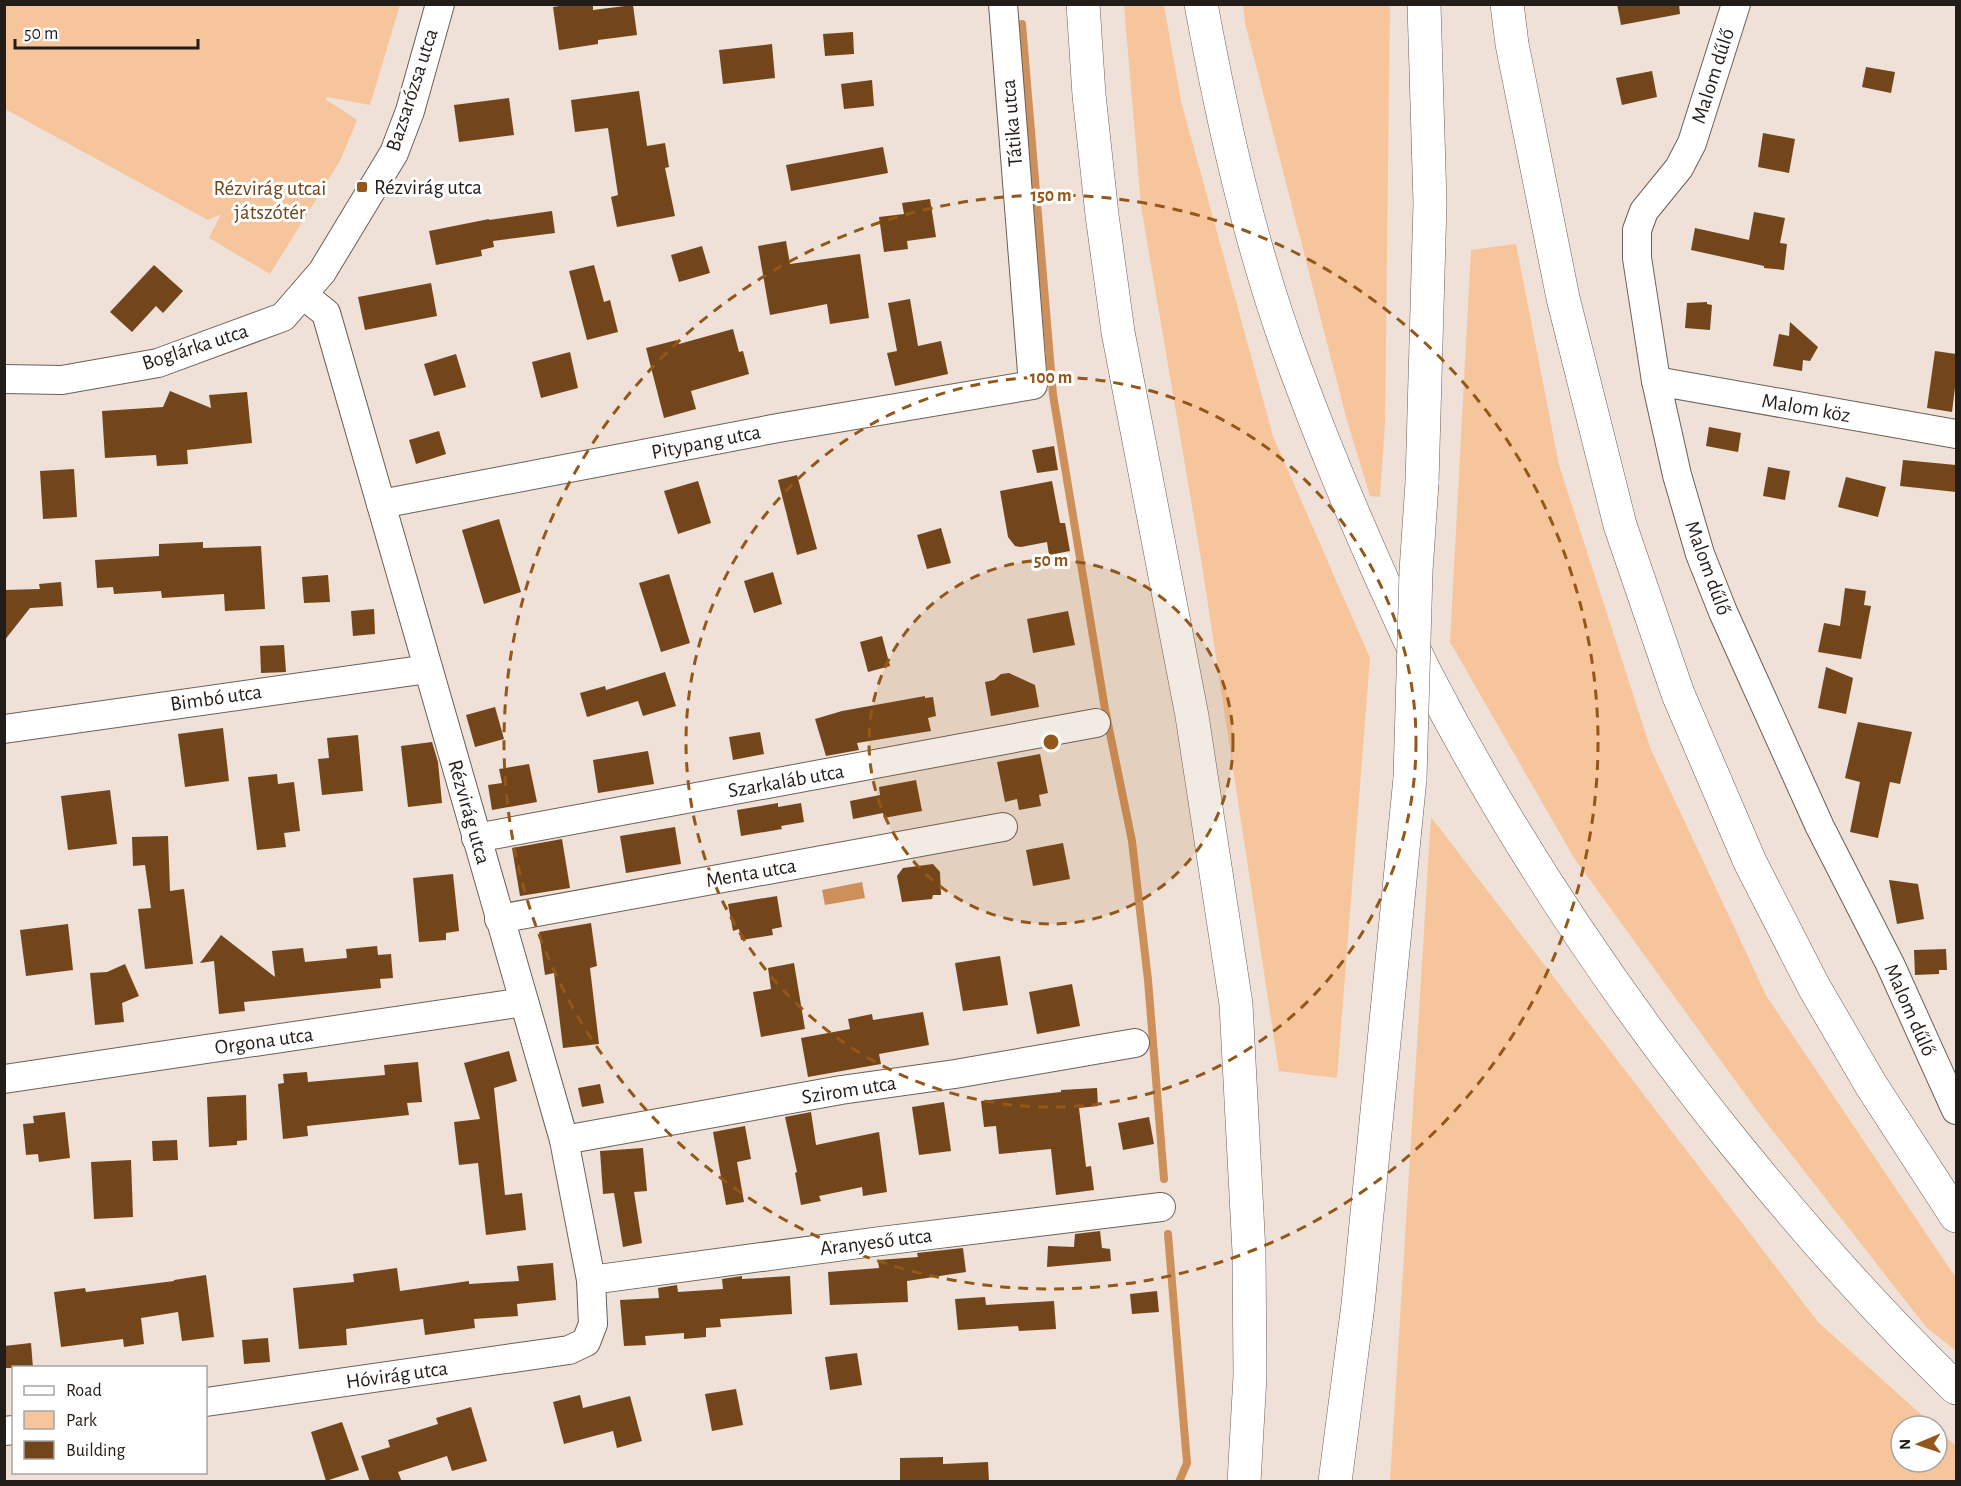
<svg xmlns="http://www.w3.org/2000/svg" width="1961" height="1486" viewBox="0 0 1961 1486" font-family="'Alegreya Sans',sans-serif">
  <rect width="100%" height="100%" fill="#efe1d7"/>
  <g fill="#f7c59b">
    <path d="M4,5l1,-1 395,1 -30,100 -43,-8 -2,2 32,21 -16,39 -71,115 -61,-36 12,-24 -13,6 -203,-111z"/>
    <path d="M1124,5h40l17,96 92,335 97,222 -33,420 -58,-7 -77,-506 -61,-359z"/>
    <path d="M1243,5h147l-5,418 -5,74 -10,-1 -24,-79 -101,-394z"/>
    <path d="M1516,244l43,221 92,285 116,247 189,281v73l-30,-24 -168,-215 -184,-254 -124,-216 21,-392z"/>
    <path d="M1431,817l387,505 116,104h-33v36h36v-33l19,17v35h-566z"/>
  </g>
  <path fill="#ce905a" d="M862,882l3,16 -40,7 -3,-15z"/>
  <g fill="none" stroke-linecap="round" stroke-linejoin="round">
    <g stroke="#ce905a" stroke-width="8">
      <path d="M1022,24l31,371 52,314 27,132 16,139 16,199"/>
      <path d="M1168,1234l19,229 -8,19"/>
    </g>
  </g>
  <g fill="#72451b">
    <path d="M573,4h20v6l40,-5 4,30 -39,5v4l-39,6 -6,-43z"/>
    <path d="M1617,4h62l1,10 -59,11z"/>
    <path d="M853,32l1,22 -29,2 -2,-22z"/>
    <path d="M772,44l3,34 -52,6 -4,-34z"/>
    <path d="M1866,67l29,5 -4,21 -29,-6z"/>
    <path d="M1652,71l5,26 -35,8 -6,-27z"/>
    <path d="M872,80l2,26 -30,3 -3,-25z"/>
    <path d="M639,91l8,55 18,-3 4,24 -4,1 10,48 -58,11 -6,-30 7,-2 -10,-67 -33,4 -4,-32z"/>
    <path d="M509,98l5,37 -55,7 -5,-37z"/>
    <path d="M1763,133l32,6 -6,34 -31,-6z"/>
    <path d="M883,147l5,26 -97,18 -5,-26z"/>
    <path d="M930,199l6,38 -29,4 1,8 -24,3 -5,-35 25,-3 -2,-11z"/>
    <path d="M552,211l3,22 -62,8 1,6 -13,3 1,6 -46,9 -7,-34 60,-12v1z"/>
    <path d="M1754,212l31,6 -5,25 7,1 -3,26 -20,-2v-2l-73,-16 4,-22 54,12z"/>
    <path d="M786,241l4,23 70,-10 9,64 -39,6 -3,-20 -57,11 -12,-69z"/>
    <path d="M702,246l8,27 -31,9 -8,-27z"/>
    <path d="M154,265l29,26 -20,22 -7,-7 -24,26 -22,-20z"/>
    <path d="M594,265l10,37 6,-2 8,32 -31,8 -18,-69z"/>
    <path d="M431,283l6,33 -72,14 -7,-33z"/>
    <path d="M910,299l8,47 23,-5 7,33 -53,12 -8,-33 10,-2 -9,-48z"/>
    <path d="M1707,302v2l5,1 -2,25 -25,-2 2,-25z"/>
    <path d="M1790,322l28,25 -8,14 -7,-1 -1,11 -29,-5 6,-32 10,2z"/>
    <path d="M733,329l6,23 4,-1 6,23 -58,17 5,18 -32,9 -18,-70 31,-8 2,4z"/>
    <path d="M1935,351l21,3v25l-4,33 -25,-4z"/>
    <path d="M570,352l8,36 -37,10 -9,-36z"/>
    <path d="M456,354l10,33 -32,9 -10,-32z"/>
    <path d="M170,391l41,17 -2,-13 38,-3 5,51 -65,7 1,14 -31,2 -1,-11 -51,3 -3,-47 61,-4z"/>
    <path d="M1709,427l32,6 -3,19 -32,-6z"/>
    <path d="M439,431l7,23 -30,10 -7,-24z"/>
    <path d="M1054,446l4,24 -21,3 -5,-23z"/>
    <path d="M1903,460l53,5v27l-56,-6z"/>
    <path d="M1768,467l22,4 -5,29 -22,-4z"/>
    <path d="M74,469l3,48 -34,2 -3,-48z"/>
    <path d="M797,475l20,74 -20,6 -19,-75z"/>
    <path d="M1846,477l40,10 -8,30 -40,-10z"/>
    <path d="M698,481l13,42 -33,11 -14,-43z"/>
    <path d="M1052,481l8,42h5l5,28 -21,4 -2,-13 -26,5 -6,-1 -7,-9 -8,-46z"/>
    <path d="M499,519l22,73 -37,12 -22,-74z"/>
    <path d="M941,528l10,35 -24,6 -10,-34z"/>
    <path d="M203,542v6l58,-2 4,63 -40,2 -1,-17 -62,4 -1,-7 -47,3 -1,-7 -16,1 -2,-28 64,-4v-12z"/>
    <path d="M773,572l9,32 -28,9 -10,-32z"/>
    <path d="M669,574l21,69 -29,9 -22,-69z"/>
    <path d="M328,575l2,27 -26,1 -2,-26z"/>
    <path d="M61,582l2,24 -33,2 -26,33v-51l36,-1 -1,-5z"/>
    <path d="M1845,588l21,3 -2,14 7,1 -10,53 -43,-7 6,-29 16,3z"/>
    <path d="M374,609l1,25 -22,2 -2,-25z"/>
    <path d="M1068,611l7,34 -42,8 -6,-34z"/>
    <path d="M882,636l8,30 -22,6 -8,-30z"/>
    <path d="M284,645l2,27 -25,1 -1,-27z"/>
    <path d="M1826,667l27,11 -7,36 -28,-6z"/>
    <path d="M665,672l11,34 -33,10 -5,-15 -51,16 -7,-24 25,-7 1,4z"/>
    <path d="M1009,673l26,12 4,22 -48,9 -6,-34 9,-2 7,-6z"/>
    <path d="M925,696v2l8,-1 3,19 -8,2 3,13 -74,12 2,7 -33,6 -11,-37 27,-8z"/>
    <path d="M495,707l9,32 -29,8 -9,-32z"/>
    <path d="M1858,722l54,10 -12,52 -10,-2 -12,56 -28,-6 10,-50 -15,-4z"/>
    <path d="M223,728l6,53 -44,6 -7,-53z"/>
    <path d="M760,732l4,22 -31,6 -4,-23z"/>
    <path d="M358,735l5,56 -41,4 -4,-36 11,-1 -2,-20z"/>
    <path d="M432,742l6,20 4,41 -34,4 -7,-61z"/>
    <path d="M648,751l6,33 -56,9 -5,-33z"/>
    <path d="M1040,754l8,39 -9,2 2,11 -22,4 -2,-11 -12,3 -8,-40z"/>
    <path d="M529,764l8,38 -45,8 -4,-25 14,-2 -3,-14z"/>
    <path d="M277,774l1,10 16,-2 6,49 -16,2 2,14 -29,3 -9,-73z"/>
    <path d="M916,780l6,31 -38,7 -1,-5 -30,6 -3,-18 30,-6 -1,-8z"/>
    <path d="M110,790l7,54 -49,6 -7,-54z"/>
    <path d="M778,803v4l23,-4 3,19 -23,4 1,3 -41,7 -4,-26z"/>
    <path d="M675,827l6,37 -55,9 -6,-37z"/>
    <path d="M168,836l2,55 14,-2 9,75 -48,5 -7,-60 13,-1 -6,-43 -12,1 -1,-29z"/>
    <path d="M562,839l8,49 -50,8 -8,-48z"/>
    <path d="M1063,843l7,36 -37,7 -7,-36z"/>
    <path d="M933,864l7,8 1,23h-8l-1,4 -30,3 -5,-26 6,-8z"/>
    <path d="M453,874l6,57 -13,2v7l-27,2 -6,-64z"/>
    <path d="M1889,880l29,4 6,35 -27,5z"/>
    <path d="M777,896l5,31 -10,2 1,6 -32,5 -2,-11 -6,2 -5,-27z"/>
    <path d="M591,923l6,43 -7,2 9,76 -36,4 -9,-75 -9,2 -6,-43z"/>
    <path d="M68,924l5,46 -47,6 -6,-46z"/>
    <path d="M221,935l54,42 -3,-26 31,-3 2,14 42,-4 -1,-9 31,-3 1,9 13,-1 2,24 -13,1 1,9 -137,14 1,9 -26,3 -5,-53 -14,2z"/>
    <path d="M1946,949l1,21h-8v4l-24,1 -1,-25z"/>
    <path d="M1000,956l8,49 -45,6 -8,-48z"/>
    <path d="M794,963l11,66 -44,8 -8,-45 18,-3 -3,-21z"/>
    <path d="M125,964l14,32 -17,7 2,19 -29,3 -5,-52 17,-1z"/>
    <path d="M1072,984l8,42 -43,8 -8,-42z"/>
    <path d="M923,1012l6,33 -50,9 2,10 -73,13 -7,-39 49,-9 -2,-10 24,-5 1,6z"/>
    <path d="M509,1051l8,30 -23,7 11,107 17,-2 4,37 -40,5 -8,-72 -19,2 -5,-43 26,-3 -16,-56z"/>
    <path d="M418,1062l4,40 -15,1 2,12 -102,11 1,10 -25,3 -5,-55 6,-1 -1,-9 24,-2 1,10 77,-7 -1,-10z"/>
    <path d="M600,1084l4,19 -22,4 -4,-19z"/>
    <path d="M1097,1088l1,18 -19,2 7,59 5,-1 3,24 -38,5 -5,-46 -52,5 -3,-28 -12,1 -3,-26 80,-9v-2z"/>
    <path d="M246,1095l1,45 -10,1v4l-28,2 -2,-50z"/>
    <path d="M944,1102l7,49 -32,4 -7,-48z"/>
    <path d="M65,1112l5,46 -31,4 -1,-8 -12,1 -3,-31 11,-1 -1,-7z"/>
    <path d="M811,1112l5,33 63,-13 8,60 -24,4 -1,-9 -43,9 2,5 -20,4 -6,-32 2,-1 -12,-55z"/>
    <path d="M1149,1117l5,27 -31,6 -5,-27z"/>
    <path d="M745,1126l6,33 -14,3 7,40 -18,3 -13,-73z"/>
    <path d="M177,1140l1,20 -25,1 -1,-20z"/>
    <path d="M643,1148l4,43 -13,1 8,51 -19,4 -9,-54 -11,1 -3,-43z"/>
    <path d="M131,1160l2,57 -39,2 -3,-57z"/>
    <path d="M1100,1231l2,17 8,1 1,12 -64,6 1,-21 26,1 1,-13z"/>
    <path d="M963,1248l3,24 -59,9 1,21 -78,3 -2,-33 51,-4 -1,-8 40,-3 -1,-4z"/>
    <path d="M553,1263l3,37 -39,4 1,12 -44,3 1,9 -50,7 -2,-16 -77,10 1,16 -48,4 -6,-61 61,-6 -1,-8 44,-6 3,23 69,-10v3l50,-3 -2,-15z"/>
    <path d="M206,1275l8,62 -32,4 -4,-29 -37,6 3,26 -20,3 -1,-8 -62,8 -7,-55 31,-4 1,4 88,-11v-1z"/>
    <path d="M742,1276v3l48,-3 2,38 -72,5 1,8 -15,1v9l-22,2v-6l-39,3 1,9 -22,1 -4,-46 39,-2 -1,-10 19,-3 1,7 45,-3 -1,-10z"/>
    <path d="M1157,1291l2,21 -27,2 -2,-20z"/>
    <path d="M985,1297l1,8 68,-4 2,28 -37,2 -1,-5 -60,4 -3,-31z"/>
    <path d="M268,1338l2,24 -26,2 -2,-24z"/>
    <path d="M31,1343l2,25h-29v-22z"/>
    <path d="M857,1353l5,32 -32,5 -5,-33z"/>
    <path d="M736,1389l7,36 -31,6 -7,-37z"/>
    <path d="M580,1395l3,13 47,-12 12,45 -25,7 -4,-17 -49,13 -11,-42z"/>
    <path d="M471,1407l16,54 -35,10 -5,-15 -49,16 4,10h-32l-9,-26 29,-9 -2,-7 50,-16 -2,-6z"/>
    <path d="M342,1422l17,48 -33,11 -15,-49z"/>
    <path d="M943,1457v7l45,-2 1,20h-89v-24z"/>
  </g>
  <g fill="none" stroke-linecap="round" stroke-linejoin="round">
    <g stroke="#6b6057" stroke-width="30">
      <g id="minor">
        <path d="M1736,4l-44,139 -13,25 -35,43 -7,19v28l19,123 21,94 23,79 23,58 97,215 70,137 66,146"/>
        <path d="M4,379l58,1 96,-17 125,-46 39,-45 72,-119 16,-42 30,-107"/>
        <path d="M1656,381l300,53"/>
        <path d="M381,504l397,-76 255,-43 -30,-381"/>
        <path d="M4,729l424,-60"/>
        <path d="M476,838l620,-115"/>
        <path d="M499,919l504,-92"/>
        <path d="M4,1079l520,-77"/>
        <path d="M564,1140l277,-50 114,-16 180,-31"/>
        <path d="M591,1280l290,-39 280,-34"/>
        <path d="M206,1402l363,-52 17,-8 7,-18 -2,-44 -27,-140 -238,-827 -23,-18"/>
        <path d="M4,1431l10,-1"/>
      </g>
    </g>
    <g stroke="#6b6057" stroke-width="34">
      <g id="motorway">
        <path d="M1083,4l6,91 13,120 16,117 74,384 44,288 13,248 1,124 -6,106"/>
        <path d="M1201,4c23,124 51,249 95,366 27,73 57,145 89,216 14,29 26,59 41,88 86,167 191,324 309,470 69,85 142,168 221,244"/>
        <path d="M1507,4l5,40 51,254 57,227 58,169 72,168 64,125 57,98 85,131"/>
        <path d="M1422,483l8,-280 -6,-199"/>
        <path d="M1335,1482l23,-177 52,-527"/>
      </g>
    </g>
    <use href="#minor" stroke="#fff" stroke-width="28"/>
    <use href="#motorway" stroke="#fff" stroke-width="33"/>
    <g stroke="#6b6057" stroke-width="34" stroke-linecap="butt">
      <path id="motorway-bridge" d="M1410,778l6,-207 6,-88"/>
    </g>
    <use href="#motorway-bridge" stroke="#fff" stroke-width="33"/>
  </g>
  <circle cx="1051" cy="742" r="182" fill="#935719" fill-opacity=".12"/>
  <g fill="none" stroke="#935719" stroke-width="3" stroke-dasharray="10 8">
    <circle cx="1051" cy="742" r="182"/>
    <circle cx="1051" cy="742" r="365"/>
    <circle cx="1051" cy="742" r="547"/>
  </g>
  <rect fill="#935719" stroke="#fff" stroke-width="2" x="356" y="181" width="12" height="12" rx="3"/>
  <g text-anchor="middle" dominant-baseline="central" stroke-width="6" stroke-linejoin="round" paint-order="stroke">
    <g font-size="21" fill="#221d19" stroke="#fff">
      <text transform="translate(1713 76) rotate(-72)">Malom dűlő</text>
      <text transform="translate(412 90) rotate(-72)">Bazsarózsa utca</text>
      <text transform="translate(1012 123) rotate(-95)">Tátika utca</text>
      <text transform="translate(195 347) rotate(-18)">Boglárka utca</text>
      <text transform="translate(1806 408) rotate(10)">Malom köz</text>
      <text transform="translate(706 442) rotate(-11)">Pitypang utca</text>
      <text transform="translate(1708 568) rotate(70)">Malom dűlő</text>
      <text transform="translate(216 698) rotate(-8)">Bimbó utca</text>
      <text transform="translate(786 781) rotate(-10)">Szarkaláb utca</text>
      <text transform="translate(469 812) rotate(74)">Rézvirág utca</text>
      <text transform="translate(751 873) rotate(-10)">Menta utca</text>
      <text transform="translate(1910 1010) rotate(66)">Malom dűlő</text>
      <text transform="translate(264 1041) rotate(-8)">Orgona utca</text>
      <text transform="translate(849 1090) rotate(-9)">Szirom utca</text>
      <text transform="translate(876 1242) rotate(-7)">Aranyeső utca</text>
      <text transform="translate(397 1375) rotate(-8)">Hóvirág utca</text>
    </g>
    <g font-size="21" fill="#221d19" stroke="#fff" text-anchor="start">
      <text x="374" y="187">Rézvirág utca</text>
    </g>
    <g font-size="21" fill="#70451d" stroke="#fff">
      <text x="270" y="188">Rézvirág utcai<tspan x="270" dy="24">játszótér</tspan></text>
    </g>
  </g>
  <circle cx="1051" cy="742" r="9" fill="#935719" stroke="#fff" stroke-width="3"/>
  <g font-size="18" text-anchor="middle" font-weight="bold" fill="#935719" stroke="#fff" stroke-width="6" stroke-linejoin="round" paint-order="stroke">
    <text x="1051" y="201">150 m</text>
    <text x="1051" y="383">100 m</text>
    <text x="1051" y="566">50 m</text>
  </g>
  <rect width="1961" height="1486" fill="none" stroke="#221d19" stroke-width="12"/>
  <rect x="12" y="1366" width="195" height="108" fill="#ffffff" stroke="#a7a5a3" stroke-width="1.5"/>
  <rect x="24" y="1386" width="30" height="9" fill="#ffffff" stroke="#a7a5a3" stroke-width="1.5"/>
  <text x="66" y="1396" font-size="18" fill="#221d19">Road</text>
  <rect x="24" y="1411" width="30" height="18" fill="#f7c59b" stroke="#a7a5a3" stroke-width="1.5"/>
  <text x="66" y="1426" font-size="18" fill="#221d19">Park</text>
  <rect x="24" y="1441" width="30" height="18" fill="#72451b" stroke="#a7a5a3" stroke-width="1.5"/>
  <text x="66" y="1456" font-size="18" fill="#221d19">Building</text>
  <g transform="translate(1919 1444) rotate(268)"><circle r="28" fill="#ffffff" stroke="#a7a5a3" stroke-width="1.5"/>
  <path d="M0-4.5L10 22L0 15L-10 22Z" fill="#935719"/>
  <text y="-9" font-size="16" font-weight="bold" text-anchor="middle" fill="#221d19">N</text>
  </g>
  <path d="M15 39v9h183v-9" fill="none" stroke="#221d19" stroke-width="3"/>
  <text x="24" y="39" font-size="18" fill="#221d19" stroke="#ffffff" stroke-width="4.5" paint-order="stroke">50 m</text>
</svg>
